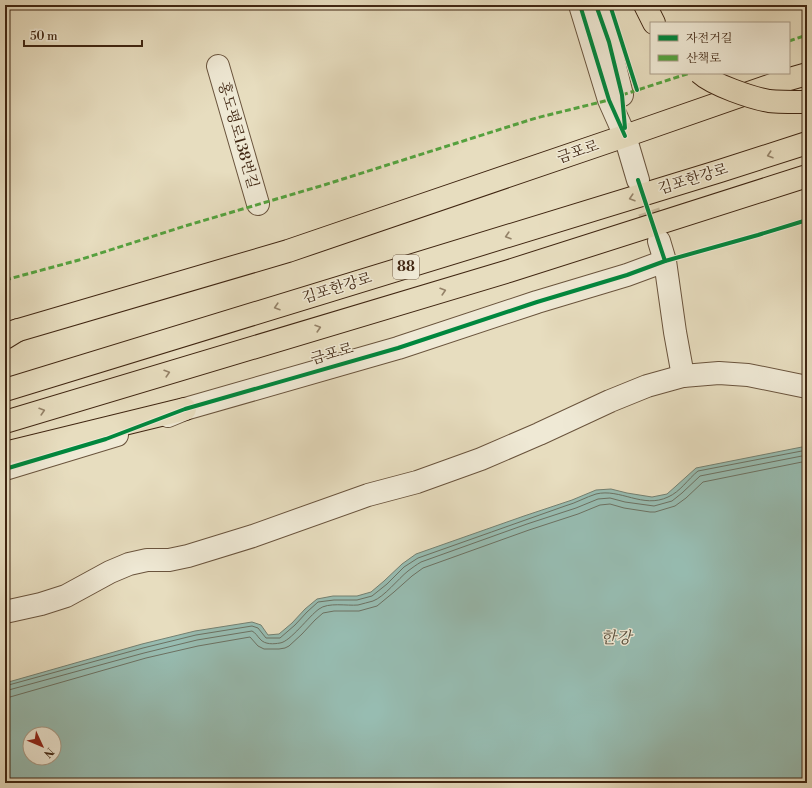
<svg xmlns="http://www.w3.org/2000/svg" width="812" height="788" viewBox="0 0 812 788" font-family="'Libre Bodoni','Noto Serif KR',serif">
  <rect width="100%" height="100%" fill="#e7ddbf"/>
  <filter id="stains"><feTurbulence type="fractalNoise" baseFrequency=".005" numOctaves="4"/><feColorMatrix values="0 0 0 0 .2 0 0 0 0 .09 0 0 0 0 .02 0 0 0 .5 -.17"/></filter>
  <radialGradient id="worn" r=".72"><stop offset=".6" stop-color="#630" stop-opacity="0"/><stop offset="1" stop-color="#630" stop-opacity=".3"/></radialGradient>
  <path fill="#97bcb1" stroke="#748071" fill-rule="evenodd" d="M807,446v337h-802v-100l137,-39 53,-13 57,-9 9,3 7,10 11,-1 13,-11 13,-14 12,-10 16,-3h24l14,-4 13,-11 18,-17 14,-10 108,-38 48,-16 24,-10 15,-1 16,4 25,4 15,-3 9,-8 20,-18zM30,734h24v24h-24z"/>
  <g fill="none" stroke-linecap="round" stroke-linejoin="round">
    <g stroke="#6c7162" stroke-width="1">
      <path d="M5,686l138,-38 53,-13 56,-9 6,2 8,10h14l15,-13 12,-13 11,-10 16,-2h23l15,-4 15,-12 17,-17 14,-9c49,-17 98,-35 147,-52 11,-3 21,-9 31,-12 24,-6 47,15 72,3 12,-5 20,-18 30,-26l109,-21"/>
      <path d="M5,691l139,-38 53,-13 55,-9c4,2 5,5 8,8 5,6 14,5 20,4 10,-1 29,-27 39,-34 9,-7 28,-3 39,-4 5,-1 10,-3 15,-4 11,-4 25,-22 35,-30 4,-3 8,-6 13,-9l106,-38 49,-16 22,-9 12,-1 15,4 29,4 18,-5 10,-8 18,-17 107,-21"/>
      <path d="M5,697h5l136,-39 52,-12 52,-9 8,9 6,3h15l6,-1 4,-2 13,-12 13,-14 8,-7 11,-2h25l18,-5 17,-14 18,-16 11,-8 106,-38 49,-16 22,-9 10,-1 14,4 26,4h5l20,-6 11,-8 17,-16 104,-21"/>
    </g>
    <path stroke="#c6b89c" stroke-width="22" stroke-dasharray="22 11" stroke-linecap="butt" d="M638,180l21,61"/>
    <g stroke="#6a543d" stroke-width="24">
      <g id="minor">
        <path d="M580,5l29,95 16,36 13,44"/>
        <path d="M596,5l13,37 13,53"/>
        <path d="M218,66l40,138"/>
        <path d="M659,241l6,20 10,71 8,44"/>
        <path d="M168,416l17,-7 213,-61 139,-46 90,-27 38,-14"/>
        <path d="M5,469l112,-34"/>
        <path d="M5,612l36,-8 25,-8 44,-24 19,-8 18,-4h22l19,-4 65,-20 115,-41 49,-13 64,-23 58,-25 71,-33 37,-15 36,-10 36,-3 29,2 59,12"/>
      </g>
    </g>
    <g stroke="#402612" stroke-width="24">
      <path id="major" d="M5,334l283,-83 337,-115 161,-56 21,-6"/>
    </g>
    <g stroke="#402612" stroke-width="24">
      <g id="highway">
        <path d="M645,5l9,18"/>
        <path d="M5,338l13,-8"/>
        <path d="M5,390l715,-219 87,-28"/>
        <path d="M5,422l504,-151 298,-95"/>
        <path d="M5,453l180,-44"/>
      </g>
    </g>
    <use href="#minor" stroke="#efe9d5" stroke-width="22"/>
    <use href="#major" stroke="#e7ddbf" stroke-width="22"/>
    <use href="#highway" stroke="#e7ddbf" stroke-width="22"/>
    <g stroke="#402612" stroke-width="24" stroke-linecap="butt">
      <path id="highway-bridge" d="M700,73c13,12 52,25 69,28 10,1 28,1 38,1"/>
    </g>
    <use href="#highway-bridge" stroke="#e7ddbf" stroke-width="22"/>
    <g stroke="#54a33f" stroke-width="3" stroke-dasharray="6 3" stroke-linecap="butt">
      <path d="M789,41l18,-6"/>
      <path d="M622,95l68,-22"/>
      <path d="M5,280l74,-20 106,-34 139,-41 212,-67 73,-18"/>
    </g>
    <g stroke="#efe9d5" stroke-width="6">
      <g id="cycleway">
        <path d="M580,5l29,95 16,36"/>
        <path d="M596,5l13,37 13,53 3,33"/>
        <path d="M610,5l27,85"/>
        <path d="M638,180l27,81"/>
        <path d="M5,469l101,-30 79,-30 213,-61 139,-46 90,-27 38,-14 93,-26 49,-15"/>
      </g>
    </g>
    <use href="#cycleway" stroke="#00873e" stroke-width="4"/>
  </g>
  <defs><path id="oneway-chevron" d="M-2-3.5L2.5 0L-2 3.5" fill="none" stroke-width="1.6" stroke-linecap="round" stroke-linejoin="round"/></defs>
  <g stroke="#948268">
    <use href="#oneway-chevron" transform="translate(770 155) rotate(162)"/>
    <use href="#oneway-chevron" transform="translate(632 198) rotate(163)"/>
    <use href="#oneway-chevron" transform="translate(508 236) rotate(163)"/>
    <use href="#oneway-chevron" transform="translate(443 291) rotate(-17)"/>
    <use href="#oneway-chevron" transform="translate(277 307) rotate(163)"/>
    <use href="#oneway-chevron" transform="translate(318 328) rotate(-17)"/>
    <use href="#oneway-chevron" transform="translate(167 373) rotate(-17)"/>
    <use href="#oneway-chevron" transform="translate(42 411) rotate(-17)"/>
  </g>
  <g text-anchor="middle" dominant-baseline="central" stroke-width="3" stroke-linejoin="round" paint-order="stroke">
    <rect fill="#efe9d5" stroke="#74604c" stroke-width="1" x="393" y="255" width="26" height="24" rx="3"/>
    <g font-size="14" font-weight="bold" fill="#402612">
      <text x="406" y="267">88</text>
    </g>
    <g font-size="15" fill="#402612" stroke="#efe9d5">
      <text transform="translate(238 135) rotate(74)">홍도평로138번길</text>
      <text transform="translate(578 152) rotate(-19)">금포로</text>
      <text transform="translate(693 179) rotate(-17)">김포한강로</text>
      <text transform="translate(337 288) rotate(-17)">김포한강로</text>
      <text transform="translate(332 354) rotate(-16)">금포로</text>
    </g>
    <g font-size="16" font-style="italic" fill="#564c3a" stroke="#efe9d5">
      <text x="616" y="638">한강</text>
    </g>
  </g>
  <rect width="812" height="788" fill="none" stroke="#e7ddbf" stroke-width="20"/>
  <rect x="6" y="6" width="800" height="776" fill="none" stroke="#402612" stroke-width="2"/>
  <rect x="10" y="10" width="792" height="768" fill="none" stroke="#402612"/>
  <rect x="650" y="22" width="140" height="52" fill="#efe9d5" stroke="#a99b87"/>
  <rect x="658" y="35" width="20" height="6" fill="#00873e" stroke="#a99b87"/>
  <text x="686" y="42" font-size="12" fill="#402612">자전거길</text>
  <rect x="658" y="55" width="20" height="6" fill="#54a33f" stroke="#a99b87"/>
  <text x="686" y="62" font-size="12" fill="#402612">산책로</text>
  <g transform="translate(42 746) rotate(134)"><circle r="19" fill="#efe9d5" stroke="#a99b87"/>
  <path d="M0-3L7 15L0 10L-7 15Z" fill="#8f2418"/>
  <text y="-6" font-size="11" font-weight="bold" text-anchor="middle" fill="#402612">N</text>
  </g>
  <path d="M24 40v6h118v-6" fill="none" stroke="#402612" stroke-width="2"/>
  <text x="30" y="40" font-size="12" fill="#402612" stroke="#efe9d5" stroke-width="3" paint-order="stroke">50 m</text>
  <rect width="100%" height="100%" filter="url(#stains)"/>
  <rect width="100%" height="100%" fill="url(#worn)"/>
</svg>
